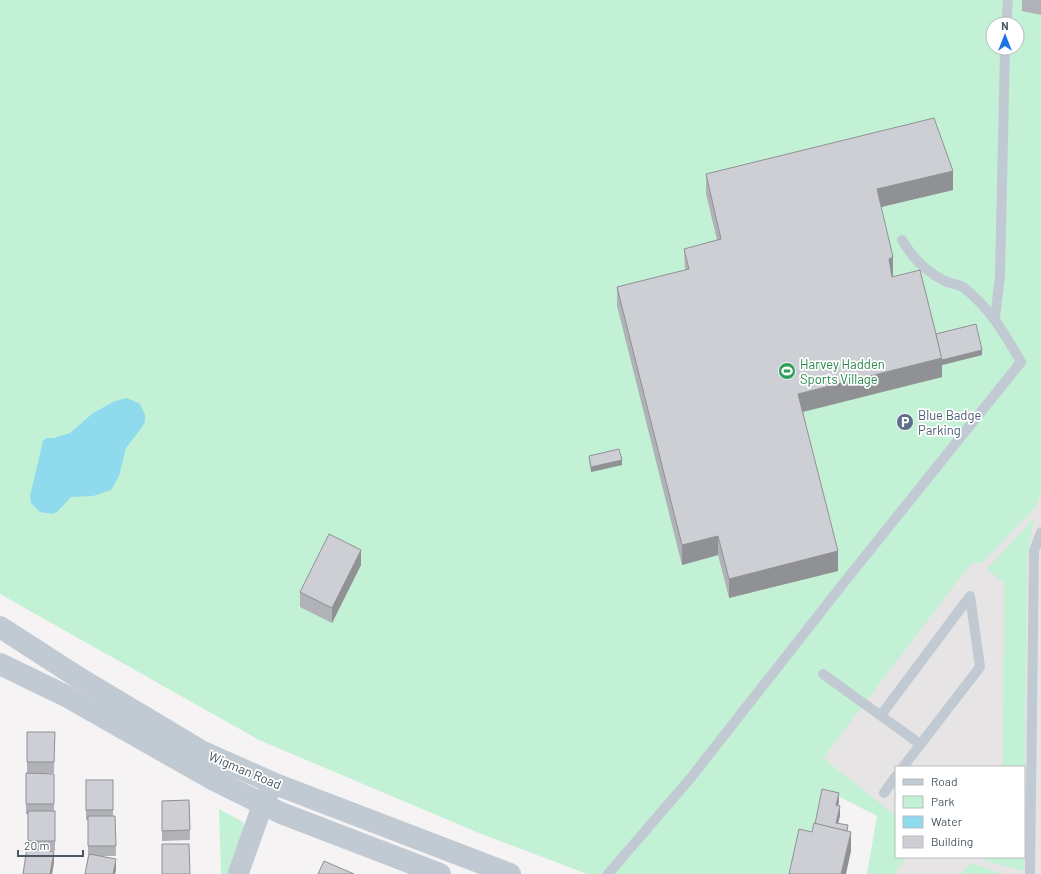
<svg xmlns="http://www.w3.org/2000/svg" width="1041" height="874" viewBox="0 0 1041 874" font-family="Barlow,sans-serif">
  <rect width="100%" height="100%" fill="#f5f3f3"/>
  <path fill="#e6e4e5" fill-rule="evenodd" d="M1041,467v407h-174l11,-58 -78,-39zM896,767h128v90h-128z"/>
  <g fill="#c3f1d5" fill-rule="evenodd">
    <path d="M0,0h1041v493l-5,14 -54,56h-9l-4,3 -146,192 73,58v41h10l-11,17h-28l10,-58 -52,-27 -11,50 -21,35h-206l-108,-41 -220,-93 -259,-146zM993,24h24v24h-24z"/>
    <path d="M1034,518l-7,40 -3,313 -38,-10 -7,-4h45v-90h-21l1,-184 -17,-14z"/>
    <path d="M219,809l24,13 2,11 -13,41h-11z"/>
    <path d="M974,864l28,10h-41l7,-9z"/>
  </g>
  <path fill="#90daee" d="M127,398l13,6 5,11v7l-3,5 -16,21 -7,28 -8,14 -18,6 -22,1 -13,14 -5,3 -13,-2 -9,-9 -1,-7 13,-55 3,-3h8l16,-5 23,-20 22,-12z"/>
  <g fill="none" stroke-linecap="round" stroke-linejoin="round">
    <g stroke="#c1cad2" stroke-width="10">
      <path d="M1006,24l2,-24"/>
      <path d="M995,318l5,-42 5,-228"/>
      <path d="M823,674l97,70"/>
      <path d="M881,715l89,-119 10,71 -77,100"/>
      <path d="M884,793l12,-17"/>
      <path d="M608,874l81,-94 157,-200 175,-218c-16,-28 -32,-55 -58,-75 -5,-3 -12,-3 -18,-6 -19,-9 -32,-22 -43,-41"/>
      <path d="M1030,874l4,-323 7,-19"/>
    </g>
    <path stroke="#c1cad2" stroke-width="21" d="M238,874l21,-59 2,-12 14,-19"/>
    <g stroke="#c1cad2" stroke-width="22">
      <path d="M0,627l79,51 122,73 74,33 235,90"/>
      <path d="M0,664l66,32 148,84 67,33 159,61"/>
    </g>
  </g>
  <g fill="#b0b2b7">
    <path d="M1022,0h19v15l-19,-4z"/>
    <path d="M706,174l247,16 -72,17 12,70 43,57 46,21 -40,10v12l-139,35 35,159 -109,27 -11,-43 -36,10 -65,-259v-19l68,-17 -1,-21 33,-9 -11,-46z"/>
    <path d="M589,456l33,9 -31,7 -2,-11z"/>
    <path d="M361,565l-29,58 -32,-16v-15z"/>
    <path d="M27,732h28l-1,41h-27z"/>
    <path d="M26,773l28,1v37h1v40h-6l5,11 -2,12h-29l5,-27v-33h-2z"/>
    <path d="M86,780h27v36h2l1,40h-13l13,13 -1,5h-30l3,-18v-36h-2z"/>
    <path d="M189,800l1,40 -28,1v-40z"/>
  </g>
  <g fill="#909195">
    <path d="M953,171v19l-76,18v-19z"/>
    <path d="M893,257v20l-4,1v-19z"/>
    <path d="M982,350v5l-40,10v12l-144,36v-19l144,-36z"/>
    <path d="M622,460v5l-31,7v-5z"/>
    <path d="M718,536v19l-36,10v-20z"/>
    <path d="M361,550v15l-29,58v-15z"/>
    <path d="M838,551v20l-109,27v-19z"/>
    <path d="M839,793v10l-3,12v-10z"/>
    <path d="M840,806v10l-4,17v-10z"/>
    <path d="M851,832v19l-5,23h-5z"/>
    <path d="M54,852v10l-2,12h-2z"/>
    <path d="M116,859v10l-1,5h-2z"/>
  </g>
  <g fill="#cdcfd5" stroke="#909195">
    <path d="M934,118l19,53 -76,18 16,68 -4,2 3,18 28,-7 22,88 -144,36 40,157 -109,28 -11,-43 -36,9 -65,-258 72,-18 -5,-20 37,-10 -15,-65z"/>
    <path d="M976,324l6,26 -40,10 -6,-26z"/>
    <path d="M619,449l3,11 -31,7 -2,-11z"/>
    <path d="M329,534l32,16 -29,58 -32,-16z"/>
    <path d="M27,732h28l-1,30h-27z"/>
    <path d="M26,773l28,1v30h-28z"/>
    <rect x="86" y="780" width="27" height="30"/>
    <path d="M822,789l17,4 -3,12 4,1 -4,17 12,2 -1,6 -32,-7z"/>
    <path d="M189,800l1,30 -28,1v-30z"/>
    <rect x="28" y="811" width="27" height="30"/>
    <path d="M88,816h27l1,30h-28z"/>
    <path d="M814,823l37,9 -10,42h-52l10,-45 13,3z"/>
    <path d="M162,844h27l1,30h-28z"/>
    <path d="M27,847l27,5 -4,22h-27z"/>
    <path d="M89,854l27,5 -3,15h-28z"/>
    <path d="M324,861l30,13h-36z"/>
  </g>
  <defs>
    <g id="stadium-disc" transform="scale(0.9)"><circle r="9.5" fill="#2e9e5b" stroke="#fff"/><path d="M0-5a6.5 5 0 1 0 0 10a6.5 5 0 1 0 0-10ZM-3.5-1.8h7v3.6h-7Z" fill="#fff"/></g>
    <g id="parking-disc" transform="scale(0.9)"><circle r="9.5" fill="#5c6f8a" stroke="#fff"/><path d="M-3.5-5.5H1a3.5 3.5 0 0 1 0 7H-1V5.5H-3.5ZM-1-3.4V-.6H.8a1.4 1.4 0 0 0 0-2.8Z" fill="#fff"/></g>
  </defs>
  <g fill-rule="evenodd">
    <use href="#stadium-disc" x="787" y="371"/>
    <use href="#parking-disc" x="905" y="422"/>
  </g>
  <g text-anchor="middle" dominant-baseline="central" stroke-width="3.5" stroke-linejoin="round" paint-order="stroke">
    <g font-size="13" fill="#27864d" stroke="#fff" text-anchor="start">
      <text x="800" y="364">Harvey Hadden<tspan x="800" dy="15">Sports Village</tspan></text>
    </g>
    <g font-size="13" fill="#4e5e75" stroke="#fff" text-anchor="start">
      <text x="918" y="415">Blue Badge<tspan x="918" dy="15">Parking</tspan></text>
    </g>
    <g font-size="13" fill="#4a5661" stroke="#fff">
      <text transform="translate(245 770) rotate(23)">Wigman Road</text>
    </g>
  </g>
  <rect x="895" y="766" width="130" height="92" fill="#ffffff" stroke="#b7bbc0"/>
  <rect x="903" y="779" width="20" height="6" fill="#c1cad2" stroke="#b7bbc0"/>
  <text x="931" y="786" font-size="12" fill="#4a5661">Road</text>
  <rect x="903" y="796" width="20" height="12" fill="#c3f1d5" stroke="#b7bbc0"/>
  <text x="931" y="806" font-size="12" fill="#4a5661">Park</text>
  <rect x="903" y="816" width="20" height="12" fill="#90daee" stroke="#b7bbc0"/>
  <text x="931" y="826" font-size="12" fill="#4a5661">Water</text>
  <rect x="903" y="836" width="20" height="12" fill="#cdcfd5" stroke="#b7bbc0"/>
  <text x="931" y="846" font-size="12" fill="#4a5661">Building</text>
  <g transform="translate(1005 36)"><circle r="19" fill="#ffffff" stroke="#b7bbc0"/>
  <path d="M0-3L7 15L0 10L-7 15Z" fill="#1a73e8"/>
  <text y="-6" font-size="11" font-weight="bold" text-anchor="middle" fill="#4a5661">N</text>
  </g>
  <path d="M18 850v6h65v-6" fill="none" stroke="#4a5661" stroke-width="2"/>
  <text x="24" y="850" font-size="12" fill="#4a5661" stroke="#ffffff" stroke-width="3" paint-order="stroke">20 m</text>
</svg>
